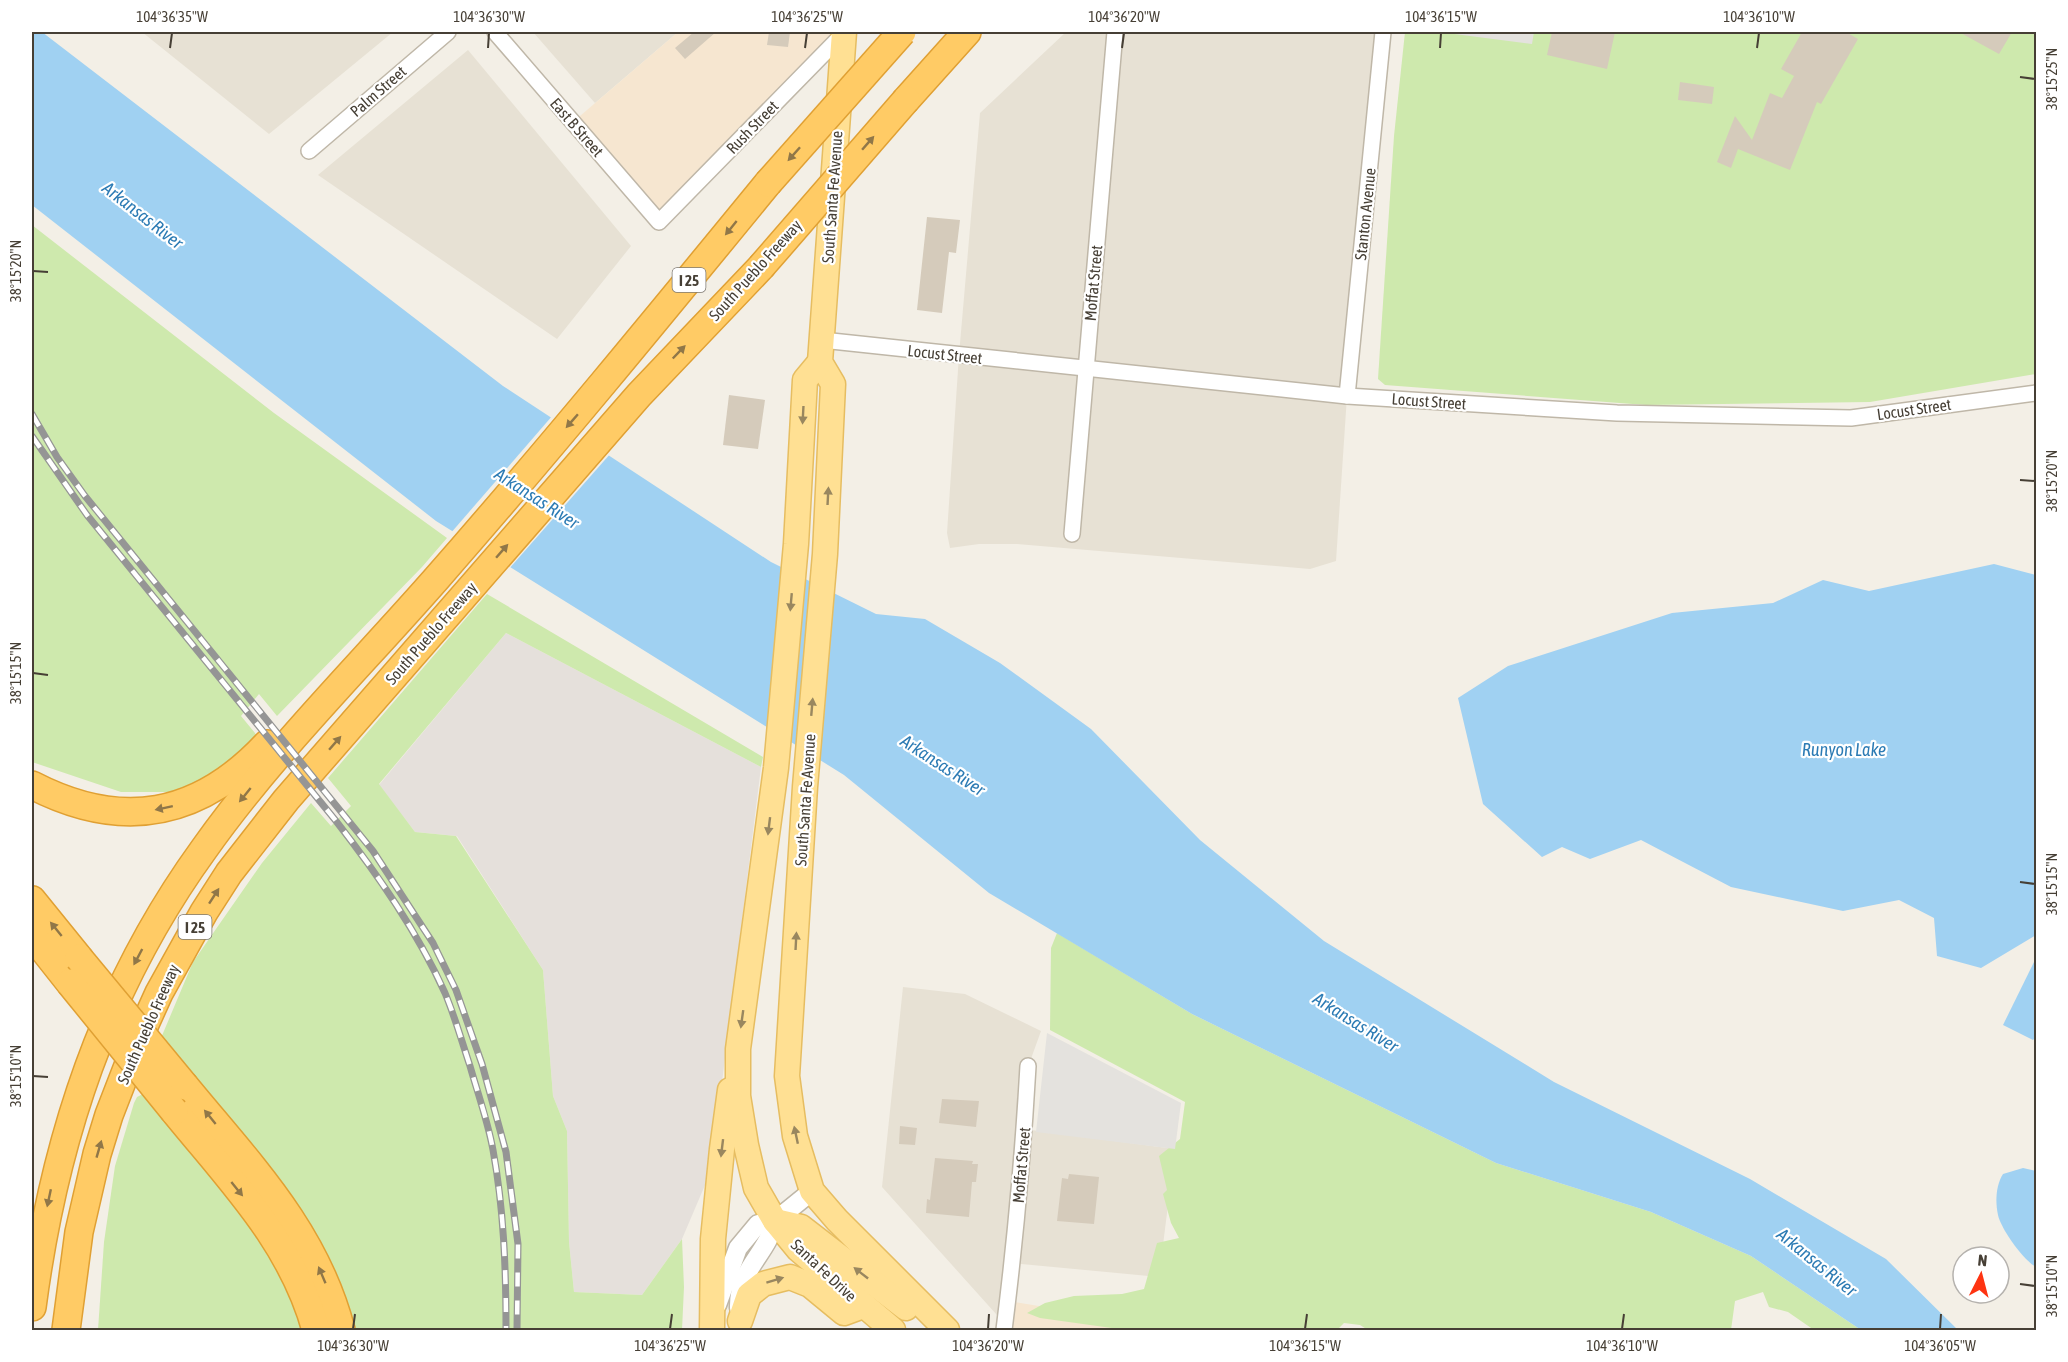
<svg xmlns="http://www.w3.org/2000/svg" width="2068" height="1362" viewBox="0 0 2068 1362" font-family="'Asap Condensed',sans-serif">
  <rect width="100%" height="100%" fill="#f3efe6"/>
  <g fill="#e7e1d4">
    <path d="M142,32h251l-124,102z"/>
    <path d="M533,32h145l-83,71z"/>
    <path d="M1066,32h317l-36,364 -11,165 -26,8 -293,-25h-38l-29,4 -3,-15 12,-178 21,-242z"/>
    <path d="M468,50l163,196 -74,93 -239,-164z"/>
    <path d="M903,987l62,7 76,37 -13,36 -4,62 151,20 -16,128 -147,-14 -7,61 -123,-137z"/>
  </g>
  <g fill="#f6e6d0">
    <path d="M678,32h166l-185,190 -86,-100z"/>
    <path d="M1008,1301l176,29h-180z"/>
  </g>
  <path fill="#e5e0db" d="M506,633l255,134 -50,404 -29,68 -40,56 -68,-3 -5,-50 -2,-111 -14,-35 -10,-126 -86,-134 -42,-4 -36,-47z"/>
  <g fill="#cee9ad">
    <path d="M1405,32h631v342l-166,28 -224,3 -261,-20 -7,-6 16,-243z"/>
    <path d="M32,225l242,188 173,125 -25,29 -145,149 -18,-22 -18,22 18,22 -33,30 -47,24h-58l-89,-30z"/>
    <path d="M487,594l276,163 -2,10 -255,-134 -127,151 36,48 41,4 87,134 10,126 14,35 2,111 5,50 68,3 40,-56 2,48 -2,43h-329c-10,-71 -64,-134 -108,-189 -28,-34 -56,-69 -84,-103l32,-76 69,-99 49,-60 20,23 20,-20 -23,-28z"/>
    <path d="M1057,933l135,81 304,149 155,49 100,44 110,74h-47l-26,-18 -19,-5 -6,-15 -28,9 -4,29h-363l-8,-5 -16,-2 -7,7h-211l-86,-12 -13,-5 18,-10 29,-7 48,-2 22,-5 13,-46 22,-5 -8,-15 -8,-29 4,-4 -8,-34 21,-17 5,-37 -135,-72 1,-82z"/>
    <path d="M145,1093l111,140 34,55 11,42h-203l6,-88 11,-76 19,-63 3,-6z"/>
  </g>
  <g fill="#e4e2de">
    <path d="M1439,32h95l-2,12z"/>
    <path d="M1047,1033l134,70 -6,46 -139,-17z"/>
  </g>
  <g fill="#a0d1f2">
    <path d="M32,32h10l461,354 268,176 105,52 49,5 75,44 91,66 109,111 124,101 230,141 196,97 136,80 72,71h-97l-110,-74 -100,-44 -155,-49 -304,-149 -203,-121 -145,-118 -408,-254 -404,-316z"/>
    <path d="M1994,564l42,11v360l-55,33 -44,-12 -3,-38 -35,-18 -56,11 -112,-24 -90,-47 -51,19 -28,-12 -20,10 -59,-53 -25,-106 50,-32 164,-53 101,-10 50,-23 46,11z"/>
    <path d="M2036,958v79l-3,3 -30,-15z"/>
    <path d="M2023,1168l13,3v96c-13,-7 -35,-38 -38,-52 -3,-14 -2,-30 5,-41z"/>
  </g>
  <path fill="#f3efe6" d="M553,415l58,38 -103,117 -58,-36z"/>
  <g fill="#d5cbbb">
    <path d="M694,32h22l-31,27 -10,-11z"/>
    <path d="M769,32h21l-2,15 -21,-2z"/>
    <path d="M1552,32l24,1 3,-1h36l-8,37 -60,-14z"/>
    <path d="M1802,32h44l12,7 -37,65 -4,-2 -27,68 -52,-21 -7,19 -14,-6 18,-46 17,24 18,-47 12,5 12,-22 -13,-7z"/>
    <path d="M1959,32h53l-13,22z"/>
    <path d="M1680,82l34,5 -2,17 -34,-4z"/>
    <path d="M927,217l33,3 -4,33 -7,-1 -7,61 -25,-3z"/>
    <path d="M729,395l36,5 -7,49 -35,-4z"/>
    <path d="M942,1099l37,2 -3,26 -37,-4z"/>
    <path d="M900,1126l17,2 -2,17 -16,-1z"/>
    <path d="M935,1158l38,3 -1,3h6l-2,18h-4l-3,35 -43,-4 1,-14 3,1z"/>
    <path d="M1069,1174l30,3 -5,47 -37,-3 5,-43 6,1z"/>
  </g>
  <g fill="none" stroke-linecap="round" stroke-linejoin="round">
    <g stroke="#bfb7a8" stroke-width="18">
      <g id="minor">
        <path d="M495,32l164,190 185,-189"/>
        <path d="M309,151l139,-119"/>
        <path d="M822,340l525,56 270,17 234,5 185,-25"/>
        <path d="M1347,396l36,-364"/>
        <path d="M1072,534l43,-502"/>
        <path d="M1004,1330c11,-87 19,-175 24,-264"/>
      </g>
    </g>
    <g stroke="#bfb7a8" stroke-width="21">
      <g id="tertiary">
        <path d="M717,1305l21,-57 20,-24 17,-3 37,-30"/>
        <path d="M739,1308c-1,-40 28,-53 36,-87"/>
      </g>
    </g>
    <g stroke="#e6bd61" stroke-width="27">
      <g id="primary">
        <path d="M844,32l-24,330 13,22 -8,170 -20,233 -18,289 8,60 17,55 25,29 110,110"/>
        <path d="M820,362l-15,18 -9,164 -20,224 -38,281v47l8,49 10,43 19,33 23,28 95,81"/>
        <path d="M775,1221l26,6 105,81"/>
        <path d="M740,1321l9,-26 14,-11 27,-7 20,8 34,28 19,-7"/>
        <path d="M712,1330l1,-91 9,-90 8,-59"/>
      </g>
    </g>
    <g stroke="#e0a033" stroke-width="30">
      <g id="motorway">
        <path d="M906,100l61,-68"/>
        <path d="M32,785c89,46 166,33 235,-41"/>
        <path d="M32,900l47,58"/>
        <path d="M32,935l38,48"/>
        <path d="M185,1086c64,78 130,144 156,244"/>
        <path d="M174,1111c56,69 118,131 142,219"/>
        <path d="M32,1307c22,-167 72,-320 172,-458 68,-96 155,-182 233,-271 113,-129 222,-262 331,-395"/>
        <path d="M66,1330l13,-98 18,-78 12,-39 31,-80 19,-42 45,-81 25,-39 57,-73 353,-405 122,-128"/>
      </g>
    </g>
    <use href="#minor" stroke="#fff" stroke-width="15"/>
    <use href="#tertiary" stroke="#fff" stroke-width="18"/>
    <use href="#primary" stroke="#ffe093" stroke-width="24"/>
    <use href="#motorway" stroke="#ffcb65" stroke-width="27"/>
    <g stroke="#959595" stroke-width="7">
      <g id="rail">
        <path d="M32,414l25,43 28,39 288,355 60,92 23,47 26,74 24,88 12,92 -1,86"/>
        <path d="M32,436l55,79 249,306c42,54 81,110 109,172 10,24 17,49 25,73 8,28 18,56 23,84 11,60 13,120 13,180"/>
      </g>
    </g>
    <use href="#rail" stroke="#fff" stroke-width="4.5" stroke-dasharray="14" stroke-linecap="butt"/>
    <g stroke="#e0a033" stroke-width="30" stroke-linecap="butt">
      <g id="motorway-bridge">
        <path d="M768,183l134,-151"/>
        <path d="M761,267l145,-167"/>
        <path d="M79,958l106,128"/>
        <path d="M70,983l104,128"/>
      </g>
    </g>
    <use href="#motorway-bridge" stroke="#ffcb65" stroke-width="27"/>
  </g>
  <defs><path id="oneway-solid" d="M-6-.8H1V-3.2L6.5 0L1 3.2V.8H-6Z" transform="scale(1.5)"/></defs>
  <g fill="#907748">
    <use href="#oneway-solid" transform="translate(868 143) rotate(-49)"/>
    <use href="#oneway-solid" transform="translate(794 154) rotate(132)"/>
    <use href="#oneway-solid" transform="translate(731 228) rotate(129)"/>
    <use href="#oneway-solid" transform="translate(679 352) rotate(-46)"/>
    <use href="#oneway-solid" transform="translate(572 421) rotate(131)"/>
    <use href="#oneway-solid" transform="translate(502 551) rotate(-49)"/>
    <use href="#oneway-solid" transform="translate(335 743) rotate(-49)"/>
    <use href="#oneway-solid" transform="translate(245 795) rotate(129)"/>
    <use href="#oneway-solid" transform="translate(164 808) rotate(168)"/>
    <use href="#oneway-solid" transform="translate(214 896) rotate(-57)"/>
    <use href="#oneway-solid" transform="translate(56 929) rotate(-129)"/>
    <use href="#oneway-solid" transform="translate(138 957) rotate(118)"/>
    <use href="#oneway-solid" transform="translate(210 1117) rotate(-129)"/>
    <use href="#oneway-solid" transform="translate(99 1149) rotate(-74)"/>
    <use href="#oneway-solid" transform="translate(237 1189) rotate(51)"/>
    <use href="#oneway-solid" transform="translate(49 1198) rotate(102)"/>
    <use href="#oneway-solid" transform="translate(322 1275) rotate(-113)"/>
  </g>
  <g fill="#99875f">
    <use href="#oneway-solid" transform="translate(803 415) rotate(93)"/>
    <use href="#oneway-solid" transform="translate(828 496) rotate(-87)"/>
    <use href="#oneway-solid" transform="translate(791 602) rotate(95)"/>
    <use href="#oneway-solid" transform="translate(812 707) rotate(-85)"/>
    <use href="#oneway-solid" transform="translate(769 826) rotate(97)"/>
    <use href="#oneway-solid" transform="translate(796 941) rotate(-87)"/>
    <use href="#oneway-solid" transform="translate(742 1019) rotate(98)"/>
    <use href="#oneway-solid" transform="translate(796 1135) rotate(-102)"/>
    <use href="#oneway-solid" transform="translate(722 1148) rotate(97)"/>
    <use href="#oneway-solid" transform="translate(861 1273) rotate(-142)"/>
    <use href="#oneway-solid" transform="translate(775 1280) rotate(-17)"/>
  </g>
  <path fill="none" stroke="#463f35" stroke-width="2" d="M170,48l2,-15M488,48l1,-15M805,48l2,-15M1122,48l2,-15M1440,48l1,-15M1757,48l2,-15M2020,77l15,2M33,271l15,1M2020,480l15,1M33,673l15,2M2020,882l15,2M33,1076l15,1M2020,1284l15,2M353,1329l2,-15M670,1329l2,-15M988,1329l1,-15M1305,1329l2,-15M1622,1329l2,-15M1940,1329l1,-15"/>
  <g text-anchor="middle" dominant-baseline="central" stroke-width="4.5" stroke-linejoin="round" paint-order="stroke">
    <g fill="#fff" stroke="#7e7972" stroke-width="1.5">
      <rect x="672.5" y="268" width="33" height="24" rx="4.5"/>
      <rect x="178.5" y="915" width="33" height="24" rx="4.5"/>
    </g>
    <g font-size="15" font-weight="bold" fill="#463f35">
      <text x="689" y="280">I 25</text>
      <text x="195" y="927">I 25</text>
    </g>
    <g font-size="16" fill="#463f35" stroke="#fff">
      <text transform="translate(378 91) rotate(-41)">Palm Street</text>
      <text transform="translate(577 127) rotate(49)">East B Street</text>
      <text transform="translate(752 127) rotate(-46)">Rush Street</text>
      <text transform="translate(832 197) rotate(-86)">South Santa Fe Avenue</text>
      <text transform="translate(1365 214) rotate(-84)">Stanton Avenue</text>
      <text transform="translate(755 270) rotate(-48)">South Pueblo Freeway</text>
      <text transform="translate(1093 283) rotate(-85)">Moffat Street</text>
      <text transform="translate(945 354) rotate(6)">Locust Street</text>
      <text transform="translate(1429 401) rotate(4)">Locust Street</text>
      <text transform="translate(1914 409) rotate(-8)">Locust Street</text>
      <text transform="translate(431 633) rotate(-49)">South Pueblo Freeway</text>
      <text transform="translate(805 800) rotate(-86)">South Santa Fe Avenue</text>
      <text transform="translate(148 1024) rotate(-66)">South Pueblo Freeway</text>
      <text transform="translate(1021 1165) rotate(-85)">Moffat Street</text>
      <text transform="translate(824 1270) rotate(43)">Santa Fe Drive</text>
    </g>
    <g font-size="18" font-style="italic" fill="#2c7bb4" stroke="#fff">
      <text transform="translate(143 215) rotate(38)">Arkansas River</text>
      <text transform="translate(537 498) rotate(33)">Arkansas River</text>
      <text x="1844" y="749">Runyon Lake</text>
      <text transform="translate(943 765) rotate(33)">Arkansas River</text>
      <text transform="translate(1356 1022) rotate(32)">Arkansas River</text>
      <text transform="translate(1817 1262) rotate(39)">Arkansas River</text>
    </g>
  </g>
  <rect width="2068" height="1362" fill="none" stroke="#ffffff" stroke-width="66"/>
  <g transform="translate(1981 1275) rotate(6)"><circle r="28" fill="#ffffff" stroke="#b5b2ae" stroke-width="1.5"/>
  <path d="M0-4.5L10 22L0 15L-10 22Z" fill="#fe3412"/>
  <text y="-9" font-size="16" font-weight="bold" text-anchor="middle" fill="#463f35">N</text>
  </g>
  <rect x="33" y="33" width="2002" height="1296" fill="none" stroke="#463f35" stroke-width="2"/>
  <g font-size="15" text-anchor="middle" fill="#463f35">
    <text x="172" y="22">104°36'35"W</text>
    <text x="489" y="22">104°36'30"W</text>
    <text x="807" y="22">104°36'25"W</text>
    <text x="1124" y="22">104°36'20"W</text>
    <text x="1441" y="22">104°36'15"W</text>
    <text x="1759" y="22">104°36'10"W</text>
    <text transform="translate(2052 79) rotate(-90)" y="5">38°15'25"N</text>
    <text transform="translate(16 271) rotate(-90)" y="5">38°15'20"N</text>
    <text transform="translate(2052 481) rotate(-90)" y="5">38°15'20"N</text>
    <text transform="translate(16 673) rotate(-90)" y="5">38°15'15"N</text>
    <text transform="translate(2052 884) rotate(-90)" y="5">38°15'15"N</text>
    <text transform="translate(16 1076) rotate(-90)" y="5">38°15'10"N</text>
    <text transform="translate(2052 1286) rotate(-90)" y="5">38°15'10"N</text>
    <text x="353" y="1351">104°36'30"W</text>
    <text x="670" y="1351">104°36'25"W</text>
    <text x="988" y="1351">104°36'20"W</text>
    <text x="1305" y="1351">104°36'15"W</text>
    <text x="1622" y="1351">104°36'10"W</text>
    <text x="1940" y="1351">104°36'05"W</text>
  </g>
</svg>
